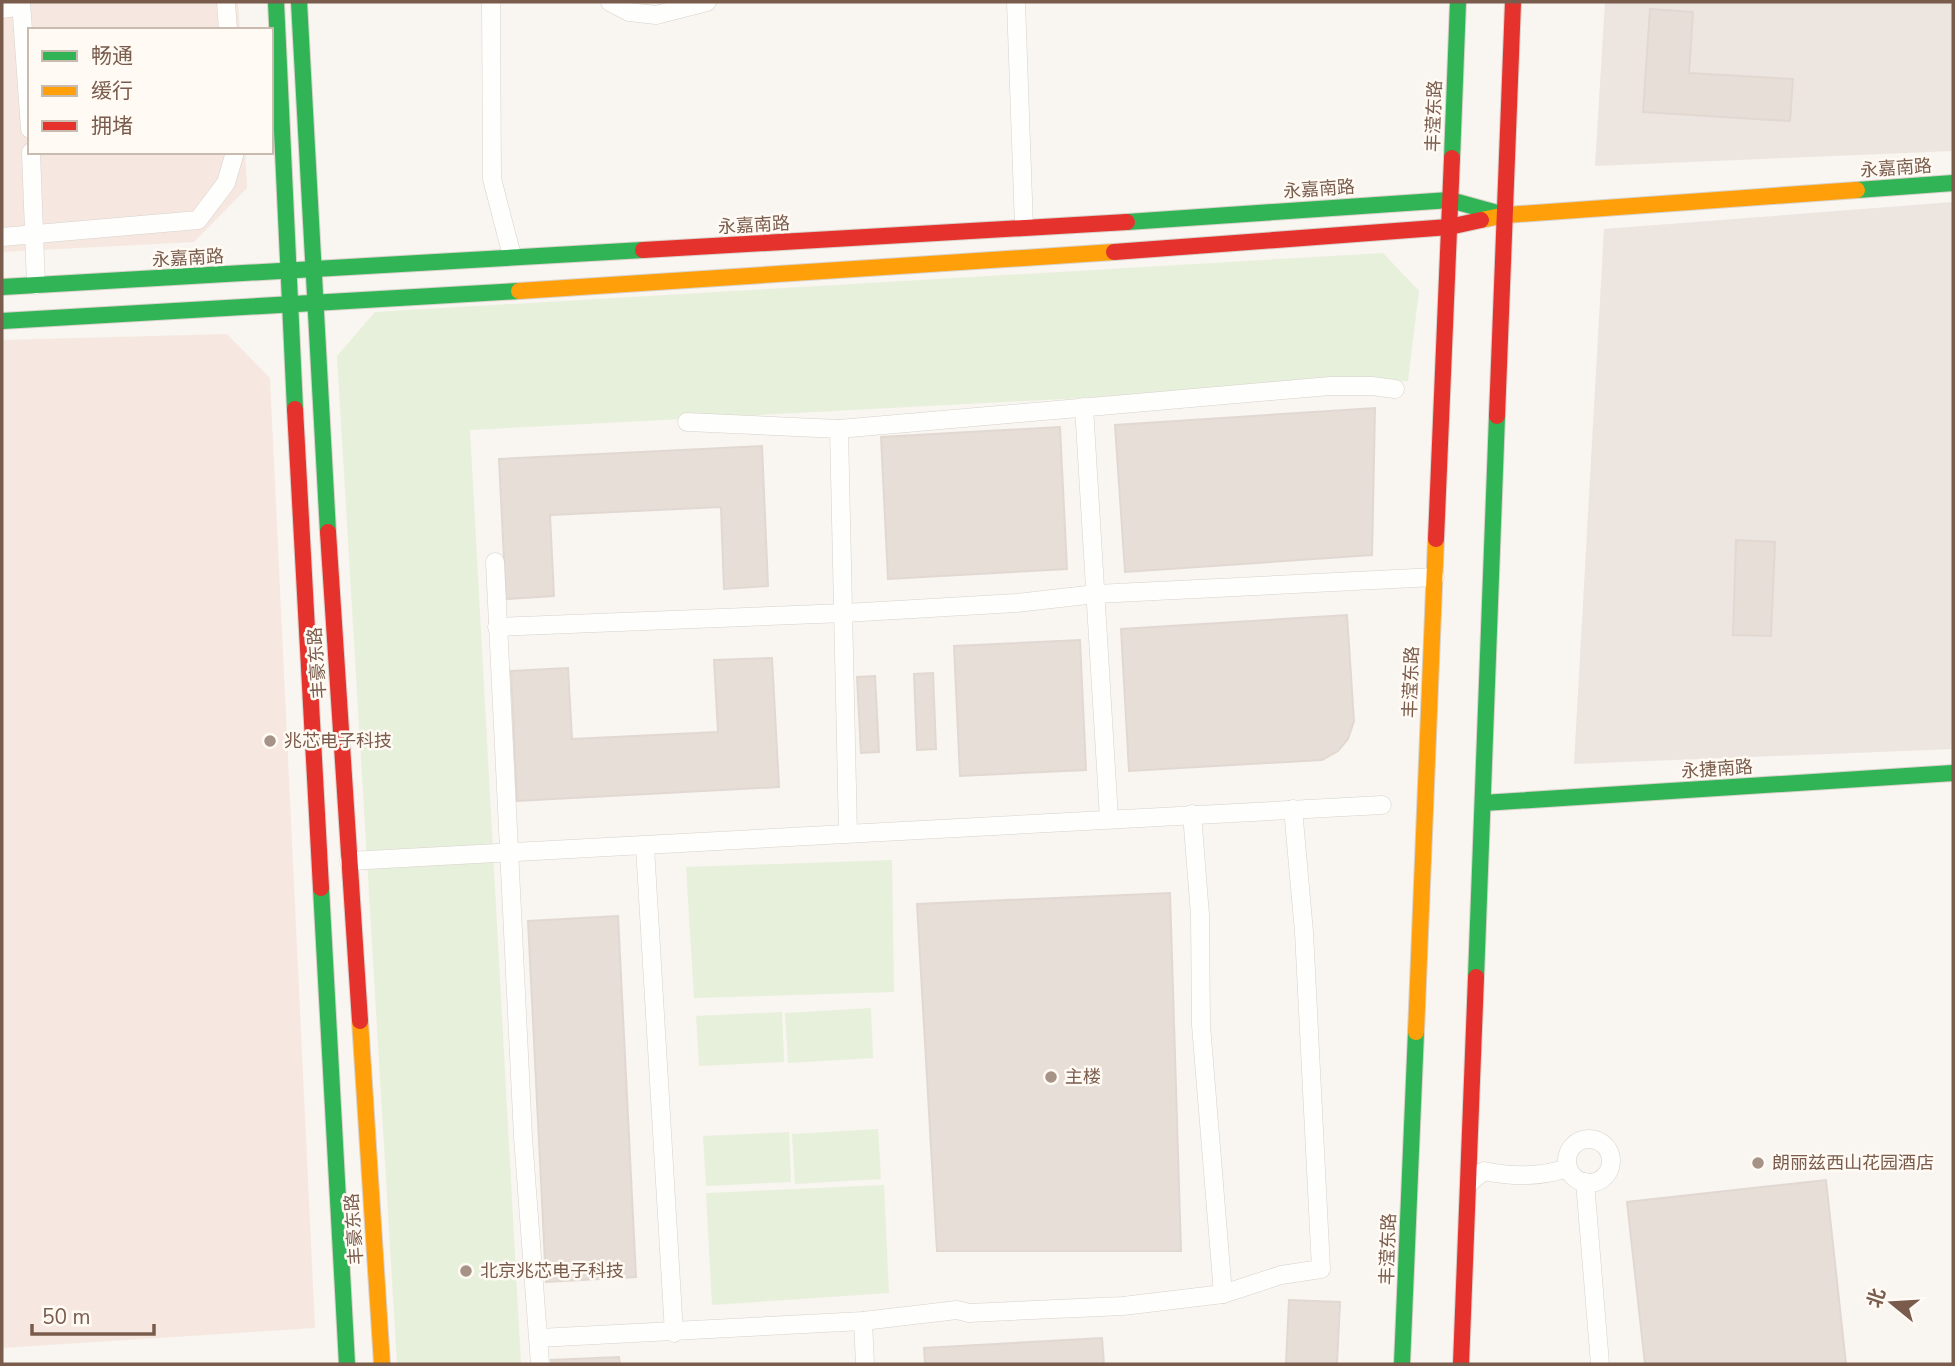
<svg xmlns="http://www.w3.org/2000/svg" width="1955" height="1366" viewBox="0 0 1955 1366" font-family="'Nunito Sans','Noto Sans SC',sans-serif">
  <rect width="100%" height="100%" fill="#f9f5f0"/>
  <g fill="#f6e8e1">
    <path d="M2,2h236l2,28h-210v122h215l2,36 -53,54 -192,10z"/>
    <path d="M227,334l43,44 45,950 -313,20v-1008z"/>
  </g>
  <g fill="#ede5e0">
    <path d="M1605,2h348v149l-358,15z"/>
    <path d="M1953,202v547l-379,15 30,-535z"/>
  </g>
  <g fill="#e7f0db">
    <path d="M1383,253l36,38 -11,90 -938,49 51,934h-124l-60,-1008 38,-44z"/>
    <path d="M892,860l2,132 -200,6 -8,-131z"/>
    <path d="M871,1008l2,50 -85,5 -3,-50z"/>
    <path d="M782,1012l2,50 -85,4 -3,-50z"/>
    <path d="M878,1129l3,50 -86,5 -3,-50z"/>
    <path d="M789,1132l2,50 -85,4 -3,-50z"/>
    <path d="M884,1185l5,108 -177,12 -6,-112z"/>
  </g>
  <g fill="#e6ded7" stroke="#e2d8d2" stroke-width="2">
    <path d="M1650,9l43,3 -4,61 104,6 -3,42 -147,-9z"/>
    <path d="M1375,408l-3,147 -247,17 -10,-147z"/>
    <path d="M1060,427l7,142 -179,10 -7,-142z"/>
    <path d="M762,446l6,140 -44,3 -3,-82 -171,8 4,81 -48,3 -7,-140z"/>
    <path d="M1736,540l39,2 -4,94 -38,-1z"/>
    <path d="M1347,615l7,106 -6,18 -10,12 -16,9 -193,11 -8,-142z"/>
    <path d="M1080,640l6,130 -126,6 -6,-130z"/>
    <path d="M772,658l7,129 -262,14 -6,-130 57,-3 4,71 146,-7 -4,-72z"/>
    <path d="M933,673l3,76 -19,1 -3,-76z"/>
    <path d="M875,676l4,76 -18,1 -4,-76z"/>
    <path d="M1170,893l11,358h-244l-20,-347z"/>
    <path d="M618,916l18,361 -90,5 -18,-361z"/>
    <path d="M1826,1180l20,184h-201l-18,-162z"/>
    <path d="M1289,1300l51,2 -3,62h-51z"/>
    <path d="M1102,1338l2,26h-179l-1,-16z"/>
    <path d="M619,1357l1,7h-68l-1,-4z"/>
  </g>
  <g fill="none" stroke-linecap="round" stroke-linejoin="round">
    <g stroke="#d7d1cb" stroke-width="19">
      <g id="street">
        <path d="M21,2l9,127"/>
        <path d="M226,2l2,28"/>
        <path d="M491,2l1,177 20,77"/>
        <path d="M610,2l19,10 27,3 51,-13"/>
        <path d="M1016,2l8,225"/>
        <path d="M2,9l19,-3"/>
        <path d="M31,152l5,133"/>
        <path d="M2,237l196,-17 28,-37 9,-31"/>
        <path d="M1084,407l25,411"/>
        <path d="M687,422l152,7 491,-43h42l23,3"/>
        <path d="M839,429l9,404"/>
        <path d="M495,562l28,575 17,227"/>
        <path d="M497,627l348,-14 171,-10 80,-9 339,-17"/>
        <path d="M1192,814l8,101 1,110 22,269"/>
        <path d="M645,847l29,486"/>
        <path d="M349,861c345,-16 689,-39 1033,-56"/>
        <circle cx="1589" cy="1161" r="22"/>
        <path d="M1585,1182l15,182"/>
        <path d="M1469,1183l15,-12c28,6 57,6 84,-3"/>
        <path d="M863,1321l2,43"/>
        <path d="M539,1338l324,-17 94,-11 12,3 154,-7 100,-12 58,-19 40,-6 -17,-337 -11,-123"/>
      </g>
    </g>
    <g stroke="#d9d2cb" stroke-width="18">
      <g id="fast">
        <path d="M276,2l19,407"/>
        <path d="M299,2l29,530"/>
        <path d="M1452,158l6,-156"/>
        <path d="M1857,190l96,-7"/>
        <path d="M1127,222l323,-22 51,14"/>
        <path d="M2,287l641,-37"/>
        <path d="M2,321l517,-30"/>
        <path d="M1483,803l470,-30"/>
        <path d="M321,888l26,476"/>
        <path d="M1476,977l21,-561"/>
        <path d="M1402,1364l14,-332"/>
      </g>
    </g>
    <g stroke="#d9d2cb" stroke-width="18">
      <g id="slow">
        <path d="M1481,220l25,-5 351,-25"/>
        <path d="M519,291l595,-39"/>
        <path d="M360,1021l22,343"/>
        <path d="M1416,1032l20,-493"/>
      </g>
    </g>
    <g stroke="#d9d2cb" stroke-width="18">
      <g id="jam">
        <path d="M643,250l484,-28"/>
        <path d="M1114,252l335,-25 32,-7"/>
        <path d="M295,409l26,479"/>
        <path d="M1497,416l16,-414"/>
        <path d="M328,532l32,489"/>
        <path d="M1436,539l16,-381"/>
        <path d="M1461,1364l15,-387"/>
      </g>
    </g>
    <use href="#street" stroke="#fefefd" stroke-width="18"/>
    <use href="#fast" stroke="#30b455" stroke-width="16"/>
    <use href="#slow" stroke="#ff9f0a" stroke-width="16"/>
    <use href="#jam" stroke="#e5322d" stroke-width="16"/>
  </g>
  <g fill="#a69286" stroke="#fffaf3" stroke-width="2.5">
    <circle cx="270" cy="741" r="7"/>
    <circle cx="1051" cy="1077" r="7"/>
    <circle cx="1758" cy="1163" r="7"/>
    <circle cx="466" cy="1271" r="7"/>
  </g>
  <g text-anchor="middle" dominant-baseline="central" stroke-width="5" stroke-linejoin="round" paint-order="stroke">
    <g font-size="18" fill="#7a5c4d" stroke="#fffaf3">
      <text transform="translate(1434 116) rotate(-88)">丰滢东路</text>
      <text transform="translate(1896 168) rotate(-4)">永嘉南路</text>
      <text transform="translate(1319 189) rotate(-4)">永嘉南路</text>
      <text transform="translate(754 225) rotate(-3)">永嘉南路</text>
      <text transform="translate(188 258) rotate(-3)">永嘉南路</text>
      <text transform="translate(317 663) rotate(-94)">丰豪东路</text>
      <text transform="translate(1411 682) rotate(-88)">丰滢东路</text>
      <text transform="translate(1717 769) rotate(-4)">永捷南路</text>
      <text transform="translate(354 1229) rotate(-94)">丰豪东路</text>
      <text transform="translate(1388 1249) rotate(-88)">丰滢东路</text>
    </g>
    <g font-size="18" fill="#7a5c4d" stroke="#fffaf3" text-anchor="start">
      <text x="284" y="741">兆芯电子科技</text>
      <text x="1065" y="1077">主楼</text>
      <text x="1772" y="1163">朗丽兹西山花园酒店</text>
      <text x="480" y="1271">北京兆芯电子科技</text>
    </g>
  </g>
  <rect width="1955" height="1366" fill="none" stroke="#7a5c4d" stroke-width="7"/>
  <rect x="28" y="28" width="245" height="126" fill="#fffaf3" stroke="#cabbb1" stroke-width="2"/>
  <rect x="42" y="51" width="35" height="10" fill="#30b455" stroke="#cabbb1" stroke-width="2"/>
  <text x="91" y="63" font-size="21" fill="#7a5c4d">畅通</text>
  <rect x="42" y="86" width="35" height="10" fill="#ff9f0a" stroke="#cabbb1" stroke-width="2"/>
  <text x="91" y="98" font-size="21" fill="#7a5c4d">缓行</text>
  <rect x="42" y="121" width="35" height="10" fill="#e5322d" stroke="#cabbb1" stroke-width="2"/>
  <text x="91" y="133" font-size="21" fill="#7a5c4d">拥堵</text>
  <g transform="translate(1892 1303) rotate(288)" stroke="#fffaf3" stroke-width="5" paint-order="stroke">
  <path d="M0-5L12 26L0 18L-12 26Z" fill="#7a5c4d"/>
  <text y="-10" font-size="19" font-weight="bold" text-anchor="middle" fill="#7a5c4d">北</text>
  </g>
  <path d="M32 1324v10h122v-10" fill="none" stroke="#7a5c4d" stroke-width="3.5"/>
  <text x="42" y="1324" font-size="21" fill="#7a5c4d" stroke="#fffaf3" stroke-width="5" paint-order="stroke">50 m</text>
</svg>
